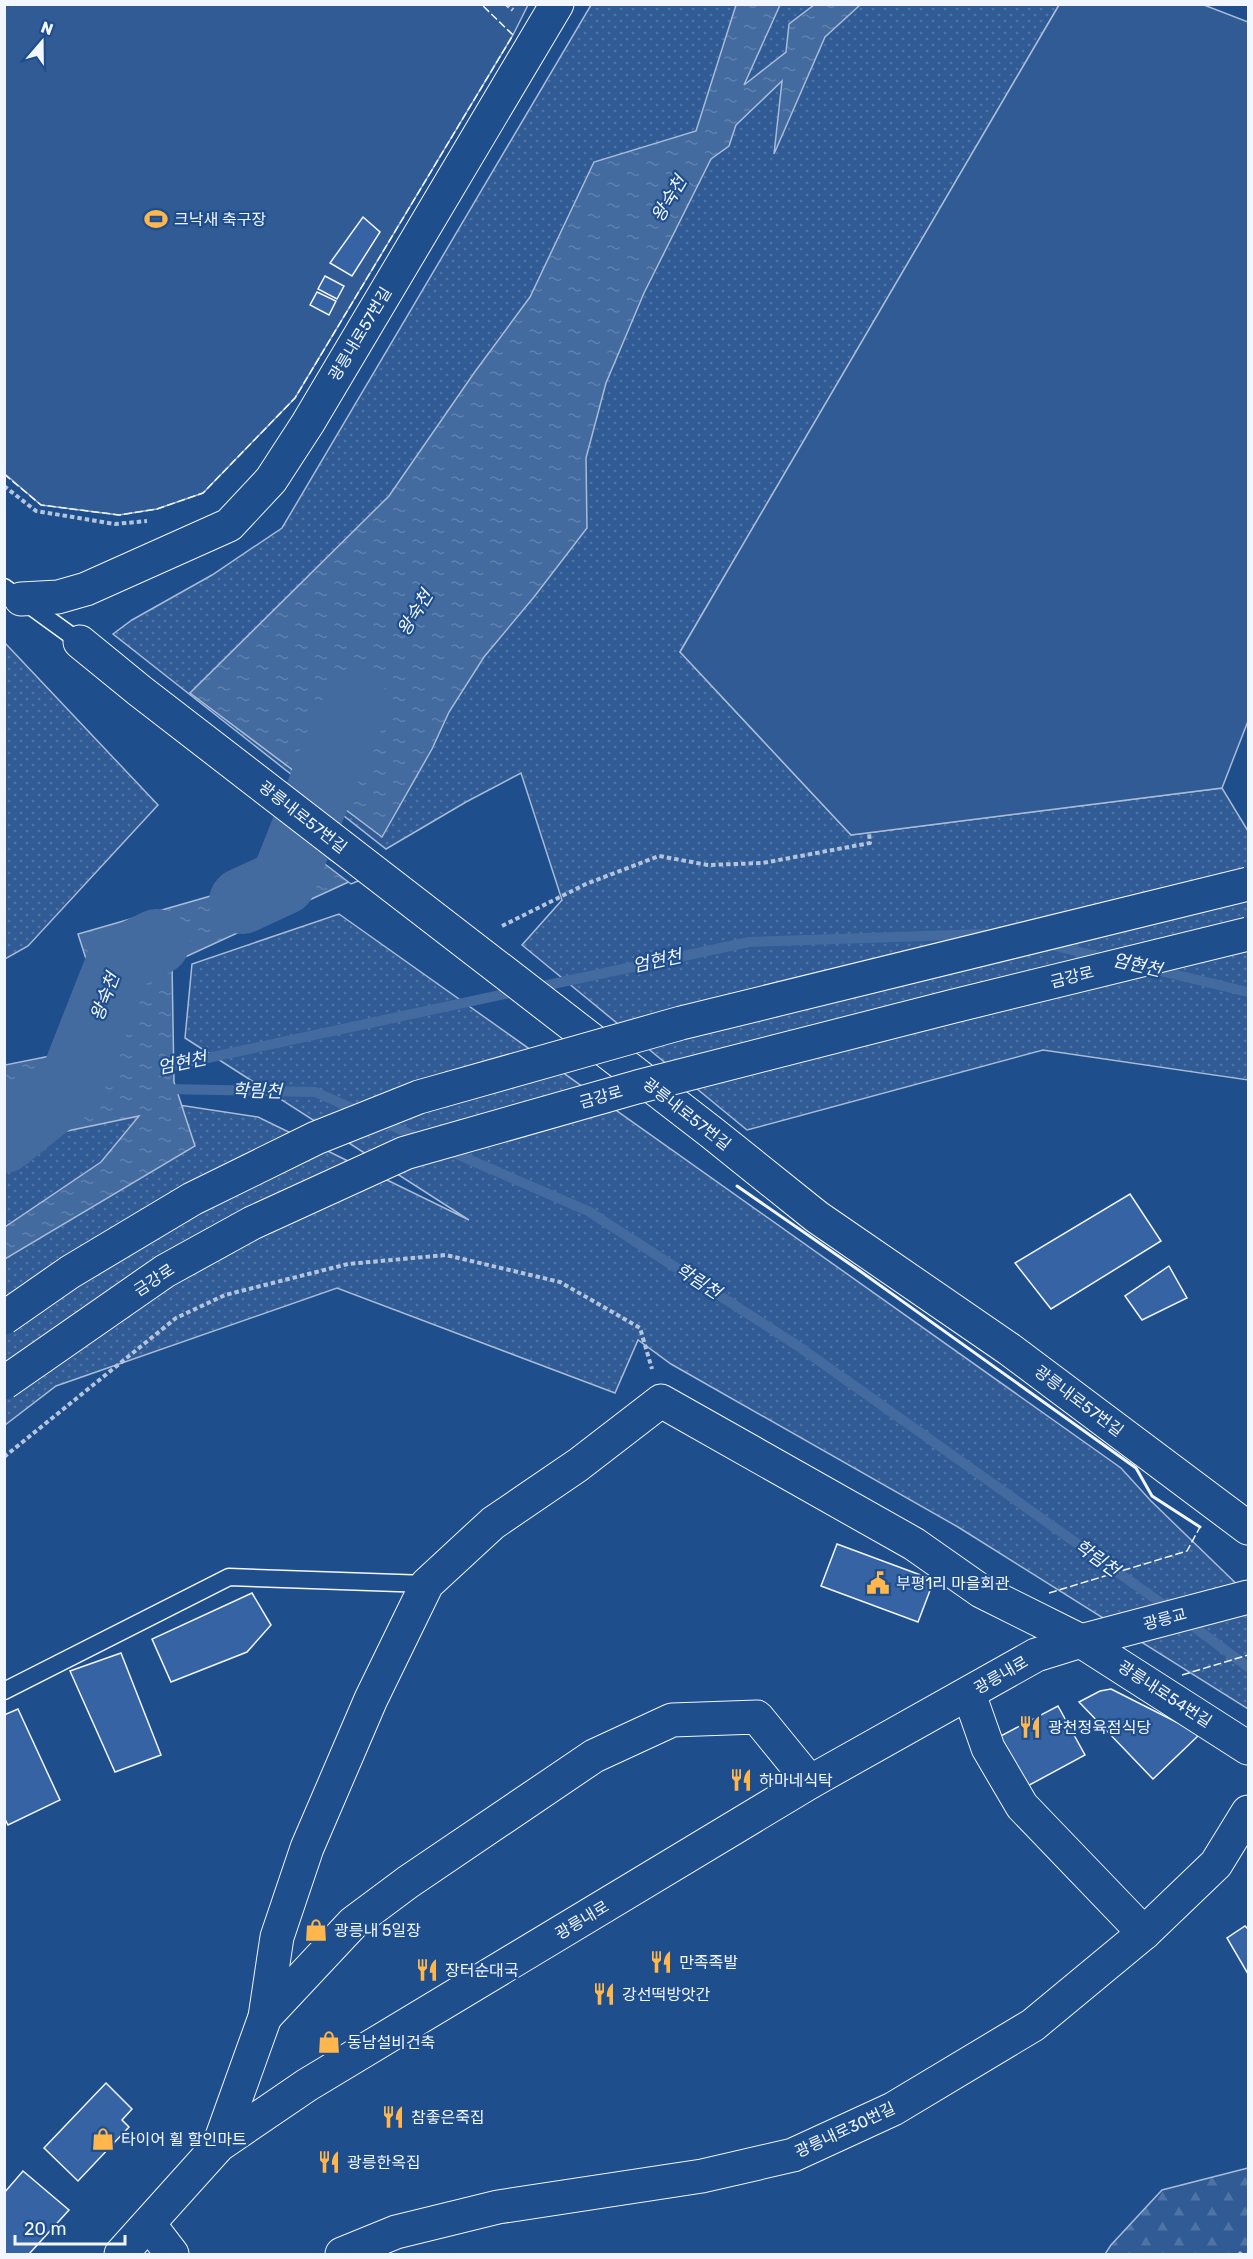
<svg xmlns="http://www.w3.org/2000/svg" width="1253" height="2259" viewBox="0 0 1253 2259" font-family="Rubik,'Noto Sans KR',sans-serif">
  <defs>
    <pattern id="grass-dots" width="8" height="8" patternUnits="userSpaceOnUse" patternTransform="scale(1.5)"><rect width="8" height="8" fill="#305b95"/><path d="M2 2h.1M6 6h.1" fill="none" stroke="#4e73a5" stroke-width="1.8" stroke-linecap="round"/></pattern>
    <pattern id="forest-firs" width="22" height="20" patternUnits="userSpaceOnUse" patternTransform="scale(1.5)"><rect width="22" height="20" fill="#305b95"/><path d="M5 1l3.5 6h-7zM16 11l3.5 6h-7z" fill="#4e73a5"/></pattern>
    <pattern id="water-ripples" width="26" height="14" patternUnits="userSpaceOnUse" patternTransform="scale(1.5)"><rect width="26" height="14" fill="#446ba0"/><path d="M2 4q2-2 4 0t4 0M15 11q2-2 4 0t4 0" fill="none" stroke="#5f81ae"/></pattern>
  </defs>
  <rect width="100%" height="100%" fill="#1f4e8c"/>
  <g fill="url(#grass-dots)" stroke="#a8bbd7" stroke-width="1.5">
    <path d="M591,5h468l-379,647 171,183 371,-47 26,43v249l-205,-30 -296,80 -225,-185 40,-45 -41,-127 -55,29 -80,47 -273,-215 19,-14 80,-45 70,-47z"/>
    <path d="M5,643l153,162 -130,141 -23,13z"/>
    <path d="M339,914l782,554 30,33 97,94v114l-290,-182 -287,-163 -33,-24 -23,53 -278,-105 -281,98 -51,39v-298l141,-27 112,17 211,103 -284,-182 7,-74z"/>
  </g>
  <path fill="url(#forest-firs)" stroke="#a8bbd7" stroke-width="1.5" d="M1248,2168v86h-5l-3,-2 -2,2h-133l6,-9 51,-55z"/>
  <g fill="#305b95" stroke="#a8bbd7" stroke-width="1.5">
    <path d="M4,5h524l-15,30 -218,363 -92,95 -46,16 -38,6 -78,-10 -36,-31z"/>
    <path d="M1059,5h145l44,17v699l-26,67 -371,47 -171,-183z"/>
  </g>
  <g fill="url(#water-ripples)" stroke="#a8bbd7" stroke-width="1.5">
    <path d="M736,5h44l-36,80 42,-33 3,-28 25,-19h46l-35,32 -51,117 8,-73 -46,44 -7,21 -18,13 -67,134 -38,90 -20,75 1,70 -53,69 -50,60 -35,55 -17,37 -50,88 -192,-144 199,-197 85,-123 56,-76 64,-135 102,-31z"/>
    <path d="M293,837l62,42 -183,84 2,119 21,64 -190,113v-32l96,-65 38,-46 -134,28v-79l60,-12 41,-32 -28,-87 136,-39z"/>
  </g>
  <path fill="#1f4e8c" stroke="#a8bbd7" stroke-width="1.5" d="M292,834l65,43 1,4 -7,3 -63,-48z"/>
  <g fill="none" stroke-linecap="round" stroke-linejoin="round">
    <g stroke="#446ba0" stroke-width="10">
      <path d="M1047,944l58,14"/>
      <path d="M1152,969l96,23"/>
      <path d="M534,988l215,-46 235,-8"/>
      <path d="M161,1068l358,-77"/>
      <path d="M165,1089l150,3 46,20"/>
      <path d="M381,1121l43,19"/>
      <path d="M447,1150l141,61 210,135 373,264"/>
      <path d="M1186,1621l62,46"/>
    </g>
    <g stroke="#446ba0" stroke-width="66">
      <path d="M242,901l41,-19 62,-156 12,-19"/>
      <path d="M4,1140l66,-53 50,-127 37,-18"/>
    </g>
  </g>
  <g fill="#3563a3" stroke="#f2f6ff" stroke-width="1.5">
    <path d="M363,217l17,15 -28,44 -22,-13z"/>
    <path d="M325,276l19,10 -7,13 -19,-10z"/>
    <path d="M317,292l19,9 -7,14 -19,-10z"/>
    <path d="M1130,1194l31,47 -110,68 -36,-46z"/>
    <path d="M1169,1266l18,32 -45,22 -17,-24z"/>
    <path d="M837,1544l97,36 -16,42 -97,-36z"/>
    <path d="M252,1593l19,32 -24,27 -76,30 -19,-43z"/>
    <path d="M121,1653l40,102 -46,17 -45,-101z"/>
    <path d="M1111,1689l89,45 -47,45 -74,-77 21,-11z"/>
    <path d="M1058,1706l27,49 -63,34 -27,-50z"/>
    <path d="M18,1709l42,91 -52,25 -4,-8v-102z"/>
    <path d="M1245,1926l3,3v45l-21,-36z"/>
    <path d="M106,2083l26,26 -10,11 7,7 -51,54 -34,-33z"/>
    <path d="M23,2171l46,39 -40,44h-25v-61z"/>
  </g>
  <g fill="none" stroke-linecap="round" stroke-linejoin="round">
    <g stroke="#f2f6ff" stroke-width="19">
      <g id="service">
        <path d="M4,587l76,55"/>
        <path d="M4,1691l225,-114 198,7"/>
      </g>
    </g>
    <g stroke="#f2f6ff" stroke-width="35">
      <g id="minor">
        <path d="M21,599l37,-2 28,-8 143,-64 42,-45 37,-57 249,-419"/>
        <path d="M80,642l60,49 571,441 106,85 192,132 239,179"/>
        <path d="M969,1694l19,54 34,58 122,127"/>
        <path d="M265,2017l88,-94 55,-41 186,-126 78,-36 85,-3 53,65"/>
        <path d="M219,2145l46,-128 12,-80 30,-89 64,-149 56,-115 66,-61 85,-58 83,-64 253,143 67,47 100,50 167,107"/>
        <path d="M149,2224l23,30"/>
        <path d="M121,2254l98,-109 88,-60 503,-303 226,-127 45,-14 167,-44"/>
        <path d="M342,2254l54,-22 102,-25 204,-31 91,-21 100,-46 140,-84 111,-92 72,-69 32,-52"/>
      </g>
    </g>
    <g stroke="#b3c4dc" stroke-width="4" stroke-dasharray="4.5 3" stroke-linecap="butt">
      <path d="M506,4l7,6"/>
      <path d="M482,5l1,-1"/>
      <path d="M4,486l32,25 79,13 32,-3"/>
      <path d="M502,926l84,-42 73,-28 49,9 55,-2 107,-20 -1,-10"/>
      <path d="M4,1457l172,-139 49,-23 123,-31 98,-9 114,27 80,46 12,41"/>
    </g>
    <use href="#service" stroke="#1f4e8c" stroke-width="16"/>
    <use href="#minor" stroke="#1f4e8c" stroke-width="33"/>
    <g stroke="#f2f6ff" stroke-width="35" stroke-linecap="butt">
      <g id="secondary-bridge">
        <path d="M4,1318l66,-46 122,-73 124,-61 103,-41 262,-74 567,-139"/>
        <path d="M4,1383l161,-112 87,-48 153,-70 232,-66 317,-81 294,-72"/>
      </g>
    </g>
    <use href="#secondary-bridge" stroke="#1f4e8c" stroke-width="33"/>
    <g stroke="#f2f6ff" stroke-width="1.5" stroke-dasharray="8 3" stroke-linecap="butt">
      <path d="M4,474l37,31 78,10 38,-6 46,-16 92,-95 218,-363 -32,-31"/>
      <path d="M1049,1593l138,-42 13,-24"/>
      <path d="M1182,1675l66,-20"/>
    </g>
    <path stroke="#f2f6ff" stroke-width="3" d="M737,1186l123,85 276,197 16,28 48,31"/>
  </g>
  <defs>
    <g id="stadium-bare" transform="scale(1.8)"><path d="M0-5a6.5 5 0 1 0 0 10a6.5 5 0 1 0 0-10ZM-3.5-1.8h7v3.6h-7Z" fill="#ffb74d" stroke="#1f4e8c" stroke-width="2.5" paint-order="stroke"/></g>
    <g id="civic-bare" transform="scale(1.8)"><path d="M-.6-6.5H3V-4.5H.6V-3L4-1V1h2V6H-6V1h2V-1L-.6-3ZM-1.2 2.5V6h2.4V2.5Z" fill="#ffb74d" stroke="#1f4e8c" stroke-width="2.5" paint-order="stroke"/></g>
    <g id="restaurant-bare" transform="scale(1.8)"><path d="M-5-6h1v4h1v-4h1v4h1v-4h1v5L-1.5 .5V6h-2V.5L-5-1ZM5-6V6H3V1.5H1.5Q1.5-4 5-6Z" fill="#ffb74d" stroke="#1f4e8c" stroke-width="2.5" paint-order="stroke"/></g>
    <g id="shop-bare" transform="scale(1.8)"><path d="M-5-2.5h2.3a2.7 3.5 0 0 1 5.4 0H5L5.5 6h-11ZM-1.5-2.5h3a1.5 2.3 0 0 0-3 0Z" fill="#ffb74d" stroke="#1f4e8c" stroke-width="2.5" paint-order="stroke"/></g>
  </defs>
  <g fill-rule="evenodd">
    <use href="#stadium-bare" x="156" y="219"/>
    <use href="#civic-bare" x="878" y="1583"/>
    <use href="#restaurant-bare" x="1030" y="1727"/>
    <use href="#restaurant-bare" x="741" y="1780"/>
    <use href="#shop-bare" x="316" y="1930"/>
    <use href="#restaurant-bare" x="661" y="1962"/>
    <use href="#restaurant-bare" x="427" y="1970"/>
    <use href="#restaurant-bare" x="604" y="1994"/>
    <use href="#shop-bare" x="329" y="2042"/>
    <use href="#restaurant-bare" x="393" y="2117"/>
    <use href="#shop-bare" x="103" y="2139"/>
    <use href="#restaurant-bare" x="329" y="2162"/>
  </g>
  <g text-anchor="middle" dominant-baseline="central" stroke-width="4.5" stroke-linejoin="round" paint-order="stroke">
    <g font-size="16" fill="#f2f6ff" stroke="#1f4e8c" text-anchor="start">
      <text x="174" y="219">크낙새 축구장</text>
      <text x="896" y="1583">부평1리 마을회관</text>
      <text x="1048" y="1727">광천정육점식당</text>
      <text x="759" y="1780">하마네식탁</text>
      <text x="334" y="1930">광릉내 5일장</text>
      <text x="679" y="1962">만족족발</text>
      <text x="445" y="1970">장터순대국</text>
      <text x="622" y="1994">강선떡방앗간</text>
      <text x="347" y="2042">동남설비건축</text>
      <text x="411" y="2117">참좋은죽집</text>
      <text x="121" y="2139">타이어 휠 할인마트</text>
      <text x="347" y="2162">광릉한옥집</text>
    </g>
    <g font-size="16" fill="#f2f6ff" stroke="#1f4e8c">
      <text transform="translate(360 334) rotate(-59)">광릉내로57번길</text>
      <text transform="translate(303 817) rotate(38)">광릉내로57번길</text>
      <text transform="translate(1072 977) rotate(-14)">금강로</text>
      <text transform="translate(601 1097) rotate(-16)">금강로</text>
      <text transform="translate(687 1114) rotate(38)">광릉내로57번길</text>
      <text transform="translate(154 1280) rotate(-33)">금강로</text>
      <text transform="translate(1079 1401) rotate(37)">광릉내로57번길</text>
      <text transform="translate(1165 1619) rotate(-15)">광릉교</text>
      <text transform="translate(1001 1675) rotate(-30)">광릉내로</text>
      <text transform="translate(1165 1694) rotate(33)">광릉내로54번길</text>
      <text transform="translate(582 1920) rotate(-31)">광릉내로</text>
      <text transform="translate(845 2130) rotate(-25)">광릉내로30번길</text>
    </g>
    <g font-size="18" font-style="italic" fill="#f2f6ff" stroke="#1f4e8c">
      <text transform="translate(669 199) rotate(-59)">왕숙천</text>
      <text transform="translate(415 613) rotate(-58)">왕숙천</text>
      <text transform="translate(657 961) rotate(-12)">엄현천</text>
      <text transform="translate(1137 965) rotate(13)">엄현천</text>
      <text transform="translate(105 997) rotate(-69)">왕숙천</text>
      <text transform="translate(182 1063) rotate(-12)">엄현천</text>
      <text transform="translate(257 1091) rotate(1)">학림천</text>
      <text transform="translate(698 1281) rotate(33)">학림천</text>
      <text transform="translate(1097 1558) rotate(35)">학림천</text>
    </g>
  </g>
  <rect width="1253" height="2259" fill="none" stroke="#f2f6ff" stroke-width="12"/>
  <g transform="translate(42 42) rotate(20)" stroke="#1f4e8c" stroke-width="4.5" paint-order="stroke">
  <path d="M0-4.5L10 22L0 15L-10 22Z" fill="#f2f6ff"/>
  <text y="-9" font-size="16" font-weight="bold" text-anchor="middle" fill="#f2f6ff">N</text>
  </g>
  <path d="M15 2235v9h110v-9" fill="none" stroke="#f2f6ff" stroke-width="3"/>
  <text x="24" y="2235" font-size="18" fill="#f2f6ff" stroke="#1f4e8c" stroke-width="4.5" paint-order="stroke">20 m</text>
</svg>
